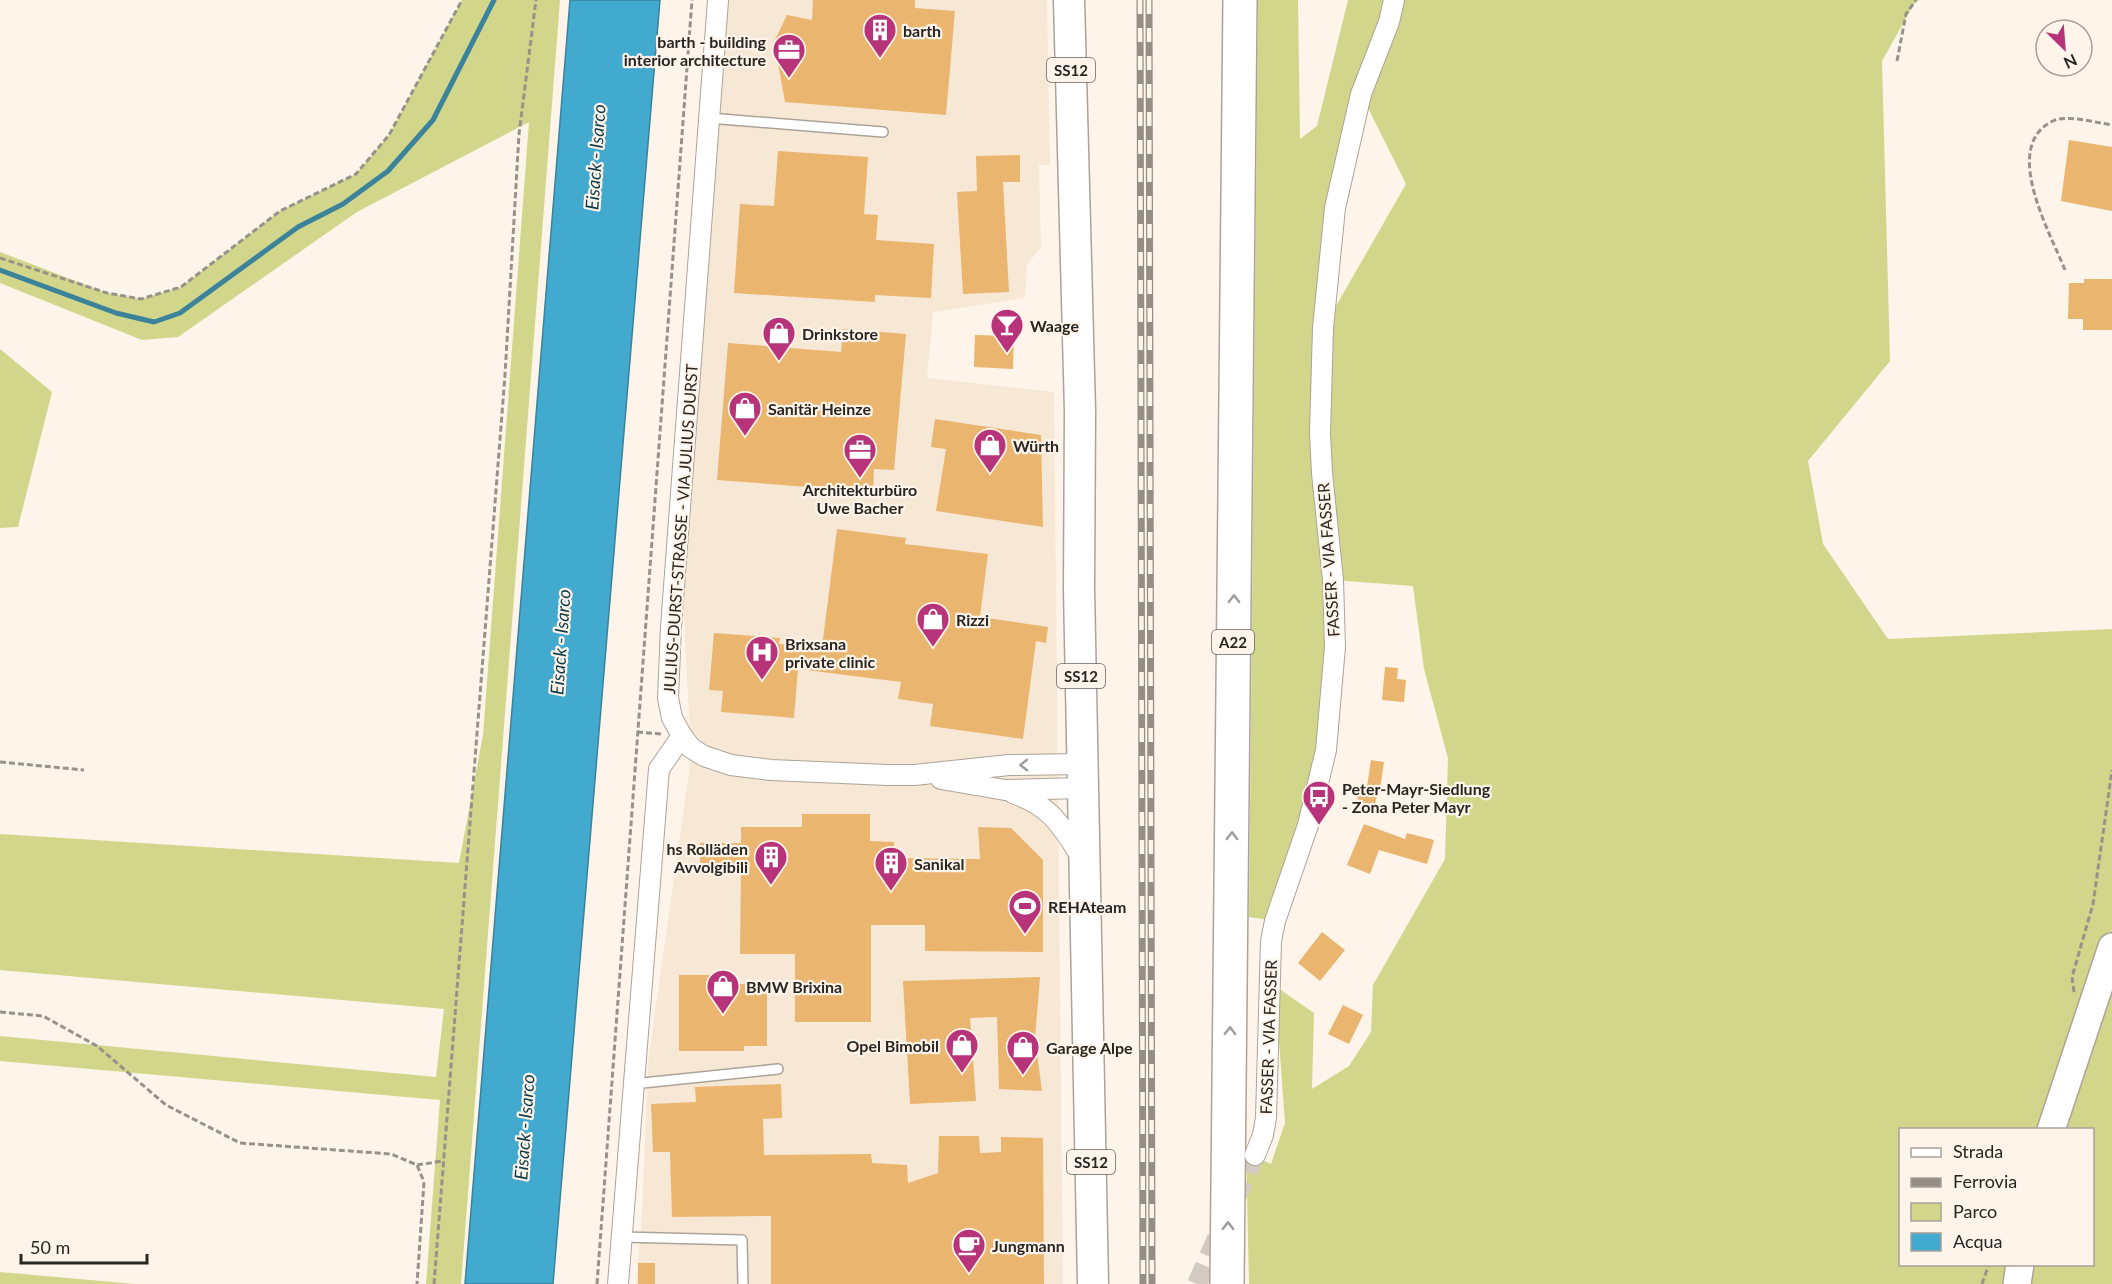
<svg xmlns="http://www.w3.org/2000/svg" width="2112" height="1284" viewBox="0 0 2112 1284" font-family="Lato,sans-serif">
  <rect width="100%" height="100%" fill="#fef4e9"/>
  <path fill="#f7e8d6" d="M707,0h340l3,165h-11l2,82 -14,18 -2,33 -92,14 -6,66 127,14 9,892h-427l6,-68 6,-154 43,-304 -12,-244z"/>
  <g fill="#d2d68a" fill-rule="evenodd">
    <path d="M462,0h98l-99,1284h-35l14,-184 -440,-39v-25l436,41 8,-68 -444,-39v-136l459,29 24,-128 46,-613 -172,90 -179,125 -36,3 -142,-57v-31l107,41 34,6 40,-12 99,-76 76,-37 33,-39z"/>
    <path d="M1258,0h40l2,139 17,-13 31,-126h37l-25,93 -36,234 82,-143 -45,-90 33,-94h525l-5,4 -32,57 8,300 -82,100 15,83 65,95 224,-10v655h-863l-3,-131 25,11 14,-41 -10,-137 39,27 -2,76 37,-23 22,-34 2,-47 72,-126 3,-101 -24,-89 -11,-83 -80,-6 -7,170 -51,171 -26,-4zM1900,1130h192v134h-192z"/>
    <path d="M0,349l52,43 -34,135 -18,1z"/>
    <path d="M0,1272l135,12h-135z"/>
  </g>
  <path fill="#43aacf" stroke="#3b829b" stroke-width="1.5" d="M570,0h90l-107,1284h-88z"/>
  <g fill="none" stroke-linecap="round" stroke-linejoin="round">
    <path stroke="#3b829b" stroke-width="5" d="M0,270l116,43 38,9 26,-9 118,-86 45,-23 45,-33 45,-51 61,-120"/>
  </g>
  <g fill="#eab56e">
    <path d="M813,0h102v8l40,3 -9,104 -161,-13 -11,-60 13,-27 25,5z"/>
    <path d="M2069,140l43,7v64l-51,-10z"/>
    <path d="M778,151l90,6 -4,57 14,1 -2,25 58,4 -3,54 -56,-3v7l-141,-9 6,-89 34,2z"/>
    <path d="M1020,155v27h-17l6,110 -46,2 -6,-102 20,-1 -1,-35z"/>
    <path d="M2084,279h28v51h-29v-11h-15l1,-36h15z"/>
    <path d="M843,329l63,5 -12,136 -20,-1 -1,23 -156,-12 11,-137 113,9z"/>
    <path d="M975,335l39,1 -1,33 -39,-2z"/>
    <path d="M935,419l106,16 2,92 -107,-16 10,-62 -15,-2z"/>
    <path d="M837,529l69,9 -1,6 83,10 -8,63 68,10 -2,16 -10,-2 -13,98 -93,-13 3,-22 -35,-5 3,-17 -103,-13 -4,49 -73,-6 2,-21 -14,-1 5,-57 66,5 -1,6 43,3z"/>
    <path d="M1385,667l13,1 -1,11 9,1 -2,22 -22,-2z"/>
    <path d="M1371,760l13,2 -4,28 -2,-1 -3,16 -18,-2 2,-17 8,1z"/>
    <path d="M802,814h68v27l24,1v16l86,1 -2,-32 33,1 32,32v92l-118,-1v-26h-54v97h-76v-68h-55l1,-83h-41v-28h41v-16h61z"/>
    <path d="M1364,824l41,15 2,-6 27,7 -7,24 -48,-14 -9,24 -23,-9z"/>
    <path d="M1322,932l23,18 -25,31 -22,-18z"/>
    <path d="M679,975h57v9h31v62h-23v5h-65z"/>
    <path d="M1040,977l-5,61 7,53 -43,-2 -2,-72 -27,1 6,83 -66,3 -7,-123z"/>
    <path d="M1343,1005l20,10 -14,29 -21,-10z"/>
    <path d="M781,1084l1,34 -19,1 1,36 107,-1 1,9 35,2 1,18 30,-10 1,-37h40l1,17 21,-1v-15l42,1 1,146h-273v-68l-99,1 -2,-65h-17l-2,-48 45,-2 -1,-15z"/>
    <rect x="638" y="1263" width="17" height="21"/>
  </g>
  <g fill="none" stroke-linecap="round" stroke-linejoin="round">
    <g stroke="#d3cbc1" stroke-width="20" stroke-dasharray="20 10" stroke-linecap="butt">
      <path d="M1235,1199l20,-44"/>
      <path d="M1197,1284l24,-55"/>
    </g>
    <g stroke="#aca398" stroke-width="12">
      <g id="lane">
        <path d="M709,118l174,14"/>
        <path d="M633,1084l145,-15"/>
        <path d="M622,1237l120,3 1,44"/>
      </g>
    </g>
    <g stroke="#aca398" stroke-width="22">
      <g id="street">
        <path d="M718,0l-47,627 -3,71 4,20 10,18 9,12 13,8 27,9 40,5 117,5h26l95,-10 73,-1"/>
        <path d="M941,779l64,11 77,-2"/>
        <path d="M1013,793c41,15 47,32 70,66"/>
        <path d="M1255,1155l8,-20 3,-17 5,-177 4,-20 33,-96 18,-75 9,-103 -2,-67 -11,-107 -2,-40 3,-105 12,-120 26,-114 28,-72 5,-22"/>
        <path d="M618,1284l41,-515 23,-33"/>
      </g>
    </g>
    <g stroke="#aca398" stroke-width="30">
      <g id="secondary">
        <path d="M2051,1130l61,-183"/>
        <path d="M2017,1284l3,-20"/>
      </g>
    </g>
    <g stroke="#aca398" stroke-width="33">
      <path id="primary" d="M1069,0l11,411 -1,178 14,695"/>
    </g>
    <g stroke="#aca398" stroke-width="36">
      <path id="highway" d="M1227,1284l13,-1284"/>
    </g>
    <g stroke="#99928a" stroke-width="3" stroke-dasharray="6 3" stroke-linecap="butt">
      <path d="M1897,61l9,-47 10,-14"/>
      <path d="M0,258l107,35 34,6 40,-12 99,-76 76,-37 33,-39 73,-135"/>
      <path d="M2065,270c-14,-36 -65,-124 -12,-149 14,-7 44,2 59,4"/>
      <path d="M637,732l25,2"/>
      <path d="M0,762l84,8"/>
      <path d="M2074,992l-2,-15 21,-73 19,-134"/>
      <path d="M0,1012l43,4 54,30 69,59 74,38 151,11 26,11 7,17 -7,102"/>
      <path d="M417,1165l26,-4"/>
      <path d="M434,1284l71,-909 14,-241 17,-134"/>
      <path d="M597,1284l95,-1284"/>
      <path d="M1982,1284l7,-20"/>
    </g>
    <use href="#lane" stroke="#fff" stroke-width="9"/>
    <use href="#street" stroke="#fff" stroke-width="20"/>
    <use href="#secondary" stroke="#fff" stroke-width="27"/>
    <use href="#primary" stroke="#fff" stroke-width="30"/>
    <use href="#highway" stroke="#fff" stroke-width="33"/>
    <g stroke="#958e86" stroke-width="7">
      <g id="rail">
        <path d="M1140,0l3,1284"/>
        <path d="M1149,0l3,1284"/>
      </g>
    </g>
    <use href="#rail" stroke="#fef4e9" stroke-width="4.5" stroke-dasharray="14" stroke-linecap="butt"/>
  </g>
  <defs><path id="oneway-chevron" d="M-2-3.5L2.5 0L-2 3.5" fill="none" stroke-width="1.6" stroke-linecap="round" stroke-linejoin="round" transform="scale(1.5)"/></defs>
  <g stroke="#9f9d9b">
    <use href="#oneway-chevron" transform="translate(1234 599) rotate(-89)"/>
    <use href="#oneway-chevron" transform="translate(1024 765) rotate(179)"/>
    <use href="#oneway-chevron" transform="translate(1232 836) rotate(-89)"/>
    <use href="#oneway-chevron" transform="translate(1230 1031) rotate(-89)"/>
    <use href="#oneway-chevron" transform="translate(1228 1226) rotate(-89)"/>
  </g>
  <defs>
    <g id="building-pin" transform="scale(1.725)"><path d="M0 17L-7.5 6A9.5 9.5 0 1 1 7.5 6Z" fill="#b7347a" stroke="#fef4e9"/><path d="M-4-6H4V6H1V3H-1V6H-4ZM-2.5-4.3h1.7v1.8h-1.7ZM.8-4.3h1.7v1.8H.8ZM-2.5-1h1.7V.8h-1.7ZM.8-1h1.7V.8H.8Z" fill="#fff"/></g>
    <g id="office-pin" transform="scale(1.725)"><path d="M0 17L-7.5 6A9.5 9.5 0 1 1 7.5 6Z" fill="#b7347a" stroke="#fef4e9"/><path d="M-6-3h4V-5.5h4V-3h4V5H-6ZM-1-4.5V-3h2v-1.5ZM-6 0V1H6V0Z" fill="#fff"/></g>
    <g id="bar-pin" transform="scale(1.725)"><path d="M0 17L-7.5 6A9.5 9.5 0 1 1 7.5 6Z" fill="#b7347a" stroke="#fef4e9"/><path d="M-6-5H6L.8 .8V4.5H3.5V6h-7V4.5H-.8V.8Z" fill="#fff"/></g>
    <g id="shop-pin" transform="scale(1.725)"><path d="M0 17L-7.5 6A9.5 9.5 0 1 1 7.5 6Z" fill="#b7347a" stroke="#fef4e9"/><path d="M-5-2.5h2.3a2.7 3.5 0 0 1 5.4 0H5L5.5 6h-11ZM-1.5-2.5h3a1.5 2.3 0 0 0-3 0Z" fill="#fff"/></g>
    <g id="hospital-pin" transform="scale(1.725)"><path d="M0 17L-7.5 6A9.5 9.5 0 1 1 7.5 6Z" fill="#b7347a" stroke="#fef4e9"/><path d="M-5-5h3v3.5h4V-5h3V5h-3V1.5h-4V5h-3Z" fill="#fff"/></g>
    <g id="bus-pin" transform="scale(1.725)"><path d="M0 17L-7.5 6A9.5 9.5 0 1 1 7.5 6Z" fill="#b7347a" stroke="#fef4e9"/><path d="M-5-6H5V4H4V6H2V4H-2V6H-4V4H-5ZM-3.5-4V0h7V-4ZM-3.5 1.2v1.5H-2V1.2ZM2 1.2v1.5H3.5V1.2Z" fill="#fff"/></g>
    <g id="stadium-pin" transform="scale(1.725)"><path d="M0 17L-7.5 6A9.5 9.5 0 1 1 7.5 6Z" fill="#b7347a" stroke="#fef4e9"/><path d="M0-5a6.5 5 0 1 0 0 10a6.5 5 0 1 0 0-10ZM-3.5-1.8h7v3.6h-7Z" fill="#fff"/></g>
    <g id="cafe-pin" transform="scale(1.725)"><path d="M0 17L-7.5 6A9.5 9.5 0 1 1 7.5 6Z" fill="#b7347a" stroke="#fef4e9"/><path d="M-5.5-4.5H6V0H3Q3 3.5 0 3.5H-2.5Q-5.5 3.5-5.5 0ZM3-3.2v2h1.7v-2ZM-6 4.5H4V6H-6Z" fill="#fff"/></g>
  </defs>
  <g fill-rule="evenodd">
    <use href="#building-pin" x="880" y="30"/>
    <use href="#office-pin" x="789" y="50"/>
    <use href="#bar-pin" x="1007" y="325"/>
    <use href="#shop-pin" x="779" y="333"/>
    <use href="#shop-pin" x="745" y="408"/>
    <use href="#shop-pin" x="990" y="445"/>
    <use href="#office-pin" x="860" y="450"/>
    <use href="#shop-pin" x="933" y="619"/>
    <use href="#hospital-pin" x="762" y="652"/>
    <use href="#bus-pin" x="1319" y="797"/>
    <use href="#building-pin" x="771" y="857"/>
    <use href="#building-pin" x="891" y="863"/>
    <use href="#stadium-pin" x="1025" y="906"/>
    <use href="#shop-pin" x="723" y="986"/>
    <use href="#shop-pin" x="962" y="1045"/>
    <use href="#shop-pin" x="1023" y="1047"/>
    <use href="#cafe-pin" x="969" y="1245"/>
  </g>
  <g text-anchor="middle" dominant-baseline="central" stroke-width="4.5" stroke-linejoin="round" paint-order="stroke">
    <g fill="#fef4e9" stroke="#69635d" stroke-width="1.5">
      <rect x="1047" y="58" width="48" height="24" rx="4.5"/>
      <rect x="1212" y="630" width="42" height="24" rx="4.5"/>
      <rect x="1057" y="664" width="48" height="24" rx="4.5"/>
      <rect x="1067" y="1150" width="48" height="24" rx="4.5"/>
    </g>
    <g font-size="15" font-weight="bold" fill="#292521">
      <text x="1071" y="70">SS12</text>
      <text x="1233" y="642">A22</text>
      <text x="1081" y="676">SS12</text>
      <text x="1091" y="1162">SS12</text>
    </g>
    <g font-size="16" font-weight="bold" fill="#292521" stroke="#fef4e9" text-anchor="start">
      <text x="903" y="30">barth</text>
      <text x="766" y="41" text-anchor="end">barth - building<tspan x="766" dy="18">interior architecture</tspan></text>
      <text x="1030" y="325">Waage</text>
      <text x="802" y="333">Drinkstore</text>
      <text x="768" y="408">Sanitär Heinze</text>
      <text x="1013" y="445">Würth</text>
      <text x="860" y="489" text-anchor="middle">Architekturbüro<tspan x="860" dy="18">Uwe Bacher</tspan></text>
      <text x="956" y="619">Rizzi</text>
      <text x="785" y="643">Brixsana<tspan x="785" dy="18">private clinic</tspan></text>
      <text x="1342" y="788">Peter-Mayr-Siedlung<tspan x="1342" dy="18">- Zona Peter Mayr</tspan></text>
      <text x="748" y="848" text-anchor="end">hs Rolläden<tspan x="748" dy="18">Avvolgibili</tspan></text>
      <text x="914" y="863">Sanikal</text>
      <text x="1048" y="906">REHAteam</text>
      <text x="746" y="986">BMW Brixina</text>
      <text x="939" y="1045" text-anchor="end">Opel Bimobil</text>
      <text x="1046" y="1047">Garage Alpe</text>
      <text x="992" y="1245">Jungmann</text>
    </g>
    <g font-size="16" fill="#292521" stroke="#fef4e9">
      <text transform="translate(680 529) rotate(-86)">JULIUS-DURST-STRASSE - VIA JULIUS DURST</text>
      <text transform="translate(1328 560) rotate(-94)">FASSER - VIA FASSER</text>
      <text transform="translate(1268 1037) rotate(-88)">FASSER - VIA FASSER</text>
    </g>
    <g font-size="18" font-style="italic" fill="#0c3a4a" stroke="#fef4e9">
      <text transform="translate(595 157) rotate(-86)">Eisack - Isarco</text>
      <text transform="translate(560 642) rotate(-86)">Eisack - Isarco</text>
      <text transform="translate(524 1127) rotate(-86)">Eisack - Isarco</text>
    </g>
  </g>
  <rect x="1899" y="1128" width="195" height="138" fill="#fef4e9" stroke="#a9a199" stroke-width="1.5"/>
  <rect x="1911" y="1148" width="30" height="9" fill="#ffffff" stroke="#a9a199" stroke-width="1.5"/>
  <text x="1953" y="1158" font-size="18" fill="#292521">Strada</text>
  <rect x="1911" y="1178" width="30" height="9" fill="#958e86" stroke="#a9a199" stroke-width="1.5"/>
  <text x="1953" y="1188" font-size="18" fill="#292521">Ferrovia</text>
  <rect x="1911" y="1203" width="30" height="18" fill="#d2d68a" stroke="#a9a199" stroke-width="1.5"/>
  <text x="1953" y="1218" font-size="18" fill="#292521">Parco</text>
  <rect x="1911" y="1233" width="30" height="18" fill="#43aacf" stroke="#a9a199" stroke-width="1.5"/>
  <text x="1953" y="1248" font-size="18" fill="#292521">Acqua</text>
  <g transform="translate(2064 48) rotate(155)"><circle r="28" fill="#fef4e9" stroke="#a9a199" stroke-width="1.5"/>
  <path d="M0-4.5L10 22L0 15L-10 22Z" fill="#b7347a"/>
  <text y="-9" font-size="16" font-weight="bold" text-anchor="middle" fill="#292521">N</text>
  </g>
  <path d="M21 1254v9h126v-9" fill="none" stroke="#292521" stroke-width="3"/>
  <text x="30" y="1254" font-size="18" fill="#292521" stroke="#fef4e9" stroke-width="4.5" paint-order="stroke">50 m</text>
</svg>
